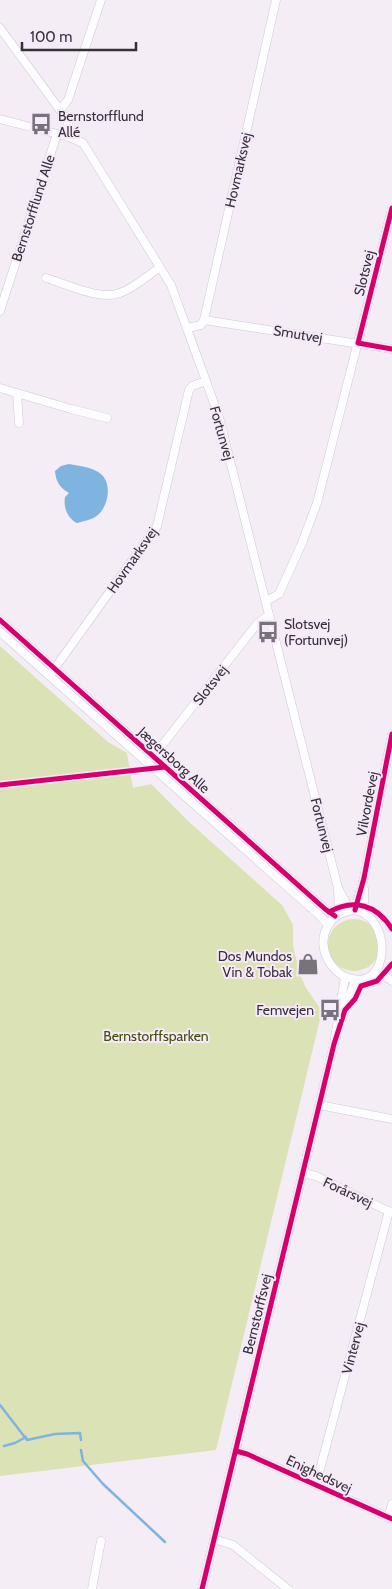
<svg xmlns="http://www.w3.org/2000/svg" width="392" height="1589" viewBox="0 0 392 1589" font-family="Cabin,sans-serif">
  <rect width="100%" height="100%" fill="#f4edf6"/>
  <g fill="#dbe2b5">
    <path d="M0,646l108,96 19,11 6,35 18,-4 37,37 94,84 11,20v21l7,28 6,14 16,23 -106,439 -216,26z"/>
    <circle cx="354" cy="945" r="26"/>
  </g>
  <path fill="#7fb3e0" d="M69,464c10,2 25,3 33,11 10,10 6,30 -3,39 -6,6 -15,7 -22,9 -9,-4 -14,-16 -12,-26l4,-4c-9,-5 -13,-11 -14,-22l6,-5z"/>
  <g fill="none" stroke-linecap="round" stroke-linejoin="round">
    <g stroke="#7fb3e0" stroke-width="2.5">
      <path d="M0,1405l27,35 28,-6 25,-1 1,7"/>
      <path d="M4,1446l11,-3 11,-6"/>
      <path d="M81,1450l2,11 20,23 62,58"/>
    </g>
    <g stroke="#cfc9d1" stroke-width="9">
      <g id="minor">
        <path d="M0,28l68,93 1,16"/>
        <path d="M61,109l7,-9 33,-100"/>
        <path d="M0,119l69,18 14,6 88,142 35,96 13,36 119,471 1,25"/>
        <path d="M46,278c20,6 55,23 74,15 14,-5 27,-17 39,-25"/>
        <path d="M0,311l57,-177"/>
        <path d="M204,320l188,29"/>
        <path d="M187,328l14,-3 3,-5 72,-320"/>
        <path d="M0,388l71,21 36,9"/>
        <path d="M17,394l2,29"/>
        <path d="M266,601l13,-7 23,-51 15,-40 75,-295"/>
        <path d="M0,620l325,289 10,7"/>
        <path d="M0,632l319,283 9,10"/>
        <path d="M52,672l105,-146 32,-136 3,-4 14,-5"/>
        <path d="M153,757l104,-133 12,-9"/>
        <path d="M339,890l11,20"/>
        <path d="M353,910c39,3 39,82 -4,68 -9,-2 -18,-11 -22,-20 -10,-22 2,-45 26,-48z"/>
        <path d="M355,910l9,-32 28,-144"/>
        <path d="M364,911v-23"/>
        <path d="M378,972l14,9"/>
        <path d="M342,1018l13,-38"/>
        <path d="M319,1105l73,14"/>
        <path d="M303,1173l13,3 76,37"/>
        <path d="M236,1451l11,3 145,65"/>
        <path d="M316,1484l73,-273"/>
        <path d="M388,1518l4,-14"/>
        <path d="M214,1539l19,6 55,44"/>
        <path d="M92,1589l9,-48"/>
        <path d="M202,1589l132,-545 11,-67"/>
      </g>
    </g>
    <use href="#minor" stroke="#fdfcfe" stroke-width="8"/>
    <g stroke="#f6e9fa" stroke-width="8">
      <g id="cycleway">
        <path d="M392,208l-34,135 34,6"/>
        <path d="M0,620l325,289 10,7"/>
        <path d="M0,785l165,-18"/>
        <path d="M355,910l9,-32 28,-144"/>
        <path d="M329,912c25,-14 48,-7 63,17"/>
        <path d="M236,1451l11,3 145,65"/>
        <path d="M202,1589l132,-545 11,-34 10,-11 6,-13 16,-5 15,-17"/>
      </g>
    </g>
    <use href="#cycleway" stroke="#d6006c" stroke-width="5"/>
  </g>
  <defs>
    <g id="bus-bare" transform="scale(1.725)"><path d="M-5-6H5V4H4V6H2V4H-2V6H-4V4H-5ZM-3.5-4V0h7V-4ZM-3.5 1.2v1.5H-2V1.2ZM2 1.2v1.5H3.5V1.2Z" fill="#78737a" stroke="#f6e9fa" stroke-width="2.5" paint-order="stroke"/></g>
    <g id="shop-bare" transform="scale(1.725)"><path d="M-5-2.5h2.3a2.7 3.5 0 0 1 5.4 0H5L5.5 6h-11ZM-1.5-2.5h3a1.5 2.3 0 0 0-3 0Z" fill="#78737a" stroke="#f6e9fa" stroke-width="2.5" paint-order="stroke"/></g>
  </defs>
  <g fill-rule="evenodd">
    <use href="#bus-bare" x="41" y="124"/>
    <use href="#bus-bare" x="268" y="632"/>
    <use href="#shop-bare" x="308" y="964"/>
    <use href="#bus-bare" x="330" y="1010"/>
  </g>
  <g text-anchor="middle" dominant-baseline="central" stroke-width="4" stroke-linejoin="round" paint-order="stroke">
    <g font-size="14" fill="#363137" stroke="#f6e9fa" text-anchor="start">
      <text x="58" y="116">Bernstorfflund<tspan x="58" dy="16">Allé</tspan></text>
      <text x="284" y="624">Slotsvej<tspan x="284" dy="16">(Fortunvej)</tspan></text>
      <text x="292" y="956" text-anchor="end">Dos Mundos<tspan x="292" dy="16">Vin &amp; Tobak</tspan></text>
      <text x="314" y="1010" text-anchor="end">Femvejen</text>
    </g>
    <g font-size="14" fill="#363137" stroke="#f6e9fa">
      <text transform="translate(238 170) rotate(-77)">Hovmarksvej</text>
      <text transform="translate(33 208) rotate(-72)">Bernstorfflund Alle</text>
      <text transform="translate(364 273) rotate(-76)">Slotsvej</text>
      <text transform="translate(298 334) rotate(9)">Smutvej</text>
      <text transform="translate(222 433) rotate(74)">Fortunvej</text>
      <text transform="translate(132 560) rotate(-55)">Hovmarksvej</text>
      <text transform="translate(210 685) rotate(-52)">Slotsvej</text>
      <text transform="translate(174 760) rotate(42)">Jægersborg Alle</text>
      <text transform="translate(367 804) rotate(-79)">Vilvordevej</text>
      <text transform="translate(322 825) rotate(76)">Fortunvej</text>
      <text transform="translate(348 1192) rotate(25)">Forårsvej</text>
      <text transform="translate(257 1314) rotate(-76)">Bernstorffsvej</text>
      <text transform="translate(353 1348) rotate(-75)">Vintervej</text>
      <text transform="translate(319 1474) rotate(25)">Enighedsvej</text>
    </g>
    <g font-size="14" fill="#424d06" stroke="#f6e9fa">
      <text x="156" y="1036">Bernstorffsparken</text>
    </g>
  </g>
  <path d="M22 42v8h114v-8" fill="none" stroke="#363137" stroke-width="2.5"/>
  <text x="30" y="42" font-size="15" fill="#363137" stroke="#f6e9fa" stroke-width="4" paint-order="stroke">100 m</text>
</svg>
